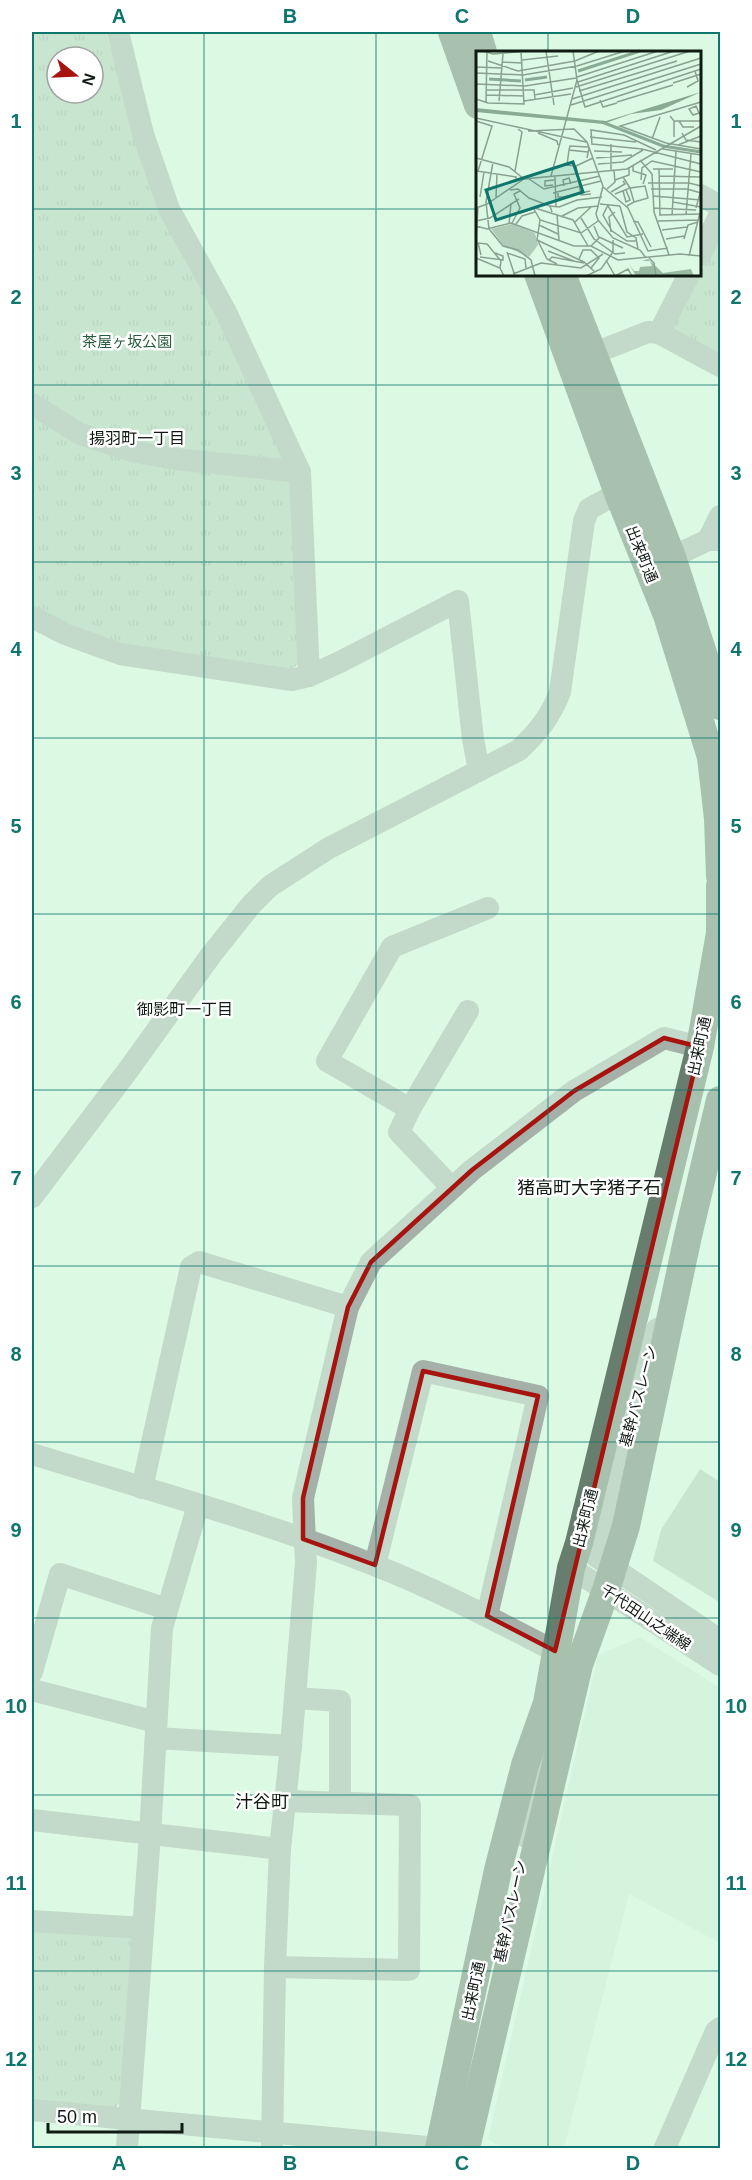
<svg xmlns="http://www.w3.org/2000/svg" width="752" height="2180" viewBox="0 0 752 2180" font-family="Helvetica,'Noto Sans JP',sans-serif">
  <defs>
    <pattern id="park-tufts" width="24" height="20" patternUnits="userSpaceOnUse" patternTransform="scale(1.5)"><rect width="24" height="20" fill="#aeccb6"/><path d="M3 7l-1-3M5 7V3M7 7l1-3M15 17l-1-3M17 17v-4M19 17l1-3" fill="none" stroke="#94af9c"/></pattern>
  </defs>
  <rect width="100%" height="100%" fill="#dcf9e4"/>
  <path fill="#caeed5" d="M640,1637l80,51v255l-91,-49 -65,254h-55l-14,-4 -7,-5 110,-484z"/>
  <path fill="#aeccb6" d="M700,1469l20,13v117l-1,3 -66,-41 8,-31z"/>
  <g fill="url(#park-tufts)" fill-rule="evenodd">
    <path d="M32,32h74l17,59 161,371 -115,-12 -78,-21 -59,-34zM57,57h36v36h-36z"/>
    <path d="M720,233v124l-46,-25v-7z"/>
    <path d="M32,412l12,8 245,58 6,7 5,176 -9,11 -171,-25 -88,-40z"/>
    <path d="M32,1928l101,9 -12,163 -5,8 -84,-6z"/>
  </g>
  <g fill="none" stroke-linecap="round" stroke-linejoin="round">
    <g stroke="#a5b1a8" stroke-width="22">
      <path d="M118,32l25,102 26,75 57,103 74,160 9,204"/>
      <path d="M700,195l20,11"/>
      <path d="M700,255l20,-41"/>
      <path d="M659,333l30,-59"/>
      <path d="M592,354l56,-22 11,1 61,33"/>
      <path d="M32,404l48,30 52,17 43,8 125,13"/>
      <path d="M708,540l12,-24"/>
      <path d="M672,557l36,-17h12"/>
      <path d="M32,617l33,17 55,20 172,26 17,-4 31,-14 118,-61 15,138 6,31"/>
      <path d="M410,1109l-83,-48 65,-114 96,-39"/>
      <path d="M452,1188l-53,-56 11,-23 58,-98"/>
      <path d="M32,1197l97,-128 82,-114 40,-50 19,-19 59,-38 190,-98c19,-18 32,-34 41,-58l24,-171 5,-12 29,-16"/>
      <path d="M32,1454c114,35 231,67 342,111 62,24 122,56 181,86"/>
      <path d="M142,1488l49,-221 8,-5 149,45"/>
      <path d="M597,1557l45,-182 15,-46"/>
      <path d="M600,1559l120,81"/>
      <path d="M375,1565l48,-194 115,25 -51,220"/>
      <path d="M571,1568l149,97"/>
      <path d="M32,1672l28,-98 107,35"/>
      <path d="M32,1690l124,32"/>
      <path d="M295,1698l45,3v100"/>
      <path d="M156,1738l135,8"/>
      <path d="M32,1820l248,29"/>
      <path d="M526,1837l16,-92"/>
      <path d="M32,1921l111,7"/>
      <path d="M275,1967l134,3 1,-165 -125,-4"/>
      <path d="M32,2110l406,38"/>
      <path d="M127,2148l23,-313 12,-207 36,-123"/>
      <path d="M272,2148l3,-181 5,-118 11,-103 15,-183 -3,-65 45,-191 23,-45 101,-92 102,-79 90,-53 36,9"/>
      <path d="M665,2148l51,-117 4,-3"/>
    </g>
    <g stroke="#677d6d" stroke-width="28">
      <path d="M452,32l26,73"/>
      <path d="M477,32l6,20"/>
      <path d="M538,274l80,219 49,122 44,142 7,62 2,57"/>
      <path d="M562,274l110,283 48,149"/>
      <path d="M439,2148l59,-278 27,-105 22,-62 24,-135 8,-25 121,-496 20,-114v-47"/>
      <path d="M466,2148l113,-483 27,-75 20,-64 62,-290 32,-136"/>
    </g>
  </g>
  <path d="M0 0H752V2180H0ZM664,1038l36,9 -145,604 -68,-35 51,-220 -115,-25 -48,194 -72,-26v-41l45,-191 23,-45 101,-92 102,-79z" fill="#dcf9e4" fill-opacity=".55" fill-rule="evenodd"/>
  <path fill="none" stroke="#a7140f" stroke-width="4.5" stroke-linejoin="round" d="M664,1038l36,9 -145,604 -68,-35 51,-220 -115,-25 -48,194 -72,-26v-41l45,-191 23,-45 101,-92 102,-79z"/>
  <path fill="none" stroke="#0f766e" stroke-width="1.5" stroke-opacity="0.55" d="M204,32v2116M376,32v2116M548,32v20M32,209h446M700,209h20M548,274v1874M32,385h688M32,562h688M32,738h688M32,914h688M32,1090h688M32,1266h688M32,1442h688M32,1618h688M32,1795h688M32,1971h688"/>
  <g text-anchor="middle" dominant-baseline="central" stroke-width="5" stroke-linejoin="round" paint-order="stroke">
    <g font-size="15" fill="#275d3c" stroke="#fff">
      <text x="127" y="341">茶屋ヶ坂公園</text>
    </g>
    <g font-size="15" fill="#0f1a13" stroke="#fff">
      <text transform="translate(642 554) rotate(68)">出来町通</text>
      <text transform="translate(699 1046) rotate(-78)">出来町通</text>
      <text transform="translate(638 1396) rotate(-75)">基幹バスレーン</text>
      <text transform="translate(585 1518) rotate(-76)">出来町通</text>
      <text transform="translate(646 1617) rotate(34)">千代田山之端線</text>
      <text transform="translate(510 1911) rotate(-78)">基幹バスレーン</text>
      <text transform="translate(473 1991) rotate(-78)">出来町通</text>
    </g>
    <g font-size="16" fill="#0f1a13" stroke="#fff">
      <text x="137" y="438">揚羽町一丁目</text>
      <text x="185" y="1009">御影町一丁目</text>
    </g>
    <g font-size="18" fill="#0f1a13" stroke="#fff">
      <text x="589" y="1188">猪高町大字猪子石</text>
      <text x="262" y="1802">汁谷町</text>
    </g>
  </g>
  <g transform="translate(476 51)">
    <rect width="225" height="225" fill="#dcf9e4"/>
    <path d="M172,208l15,14 28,-4 3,7h-58l-7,-12 5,7h5l1,-4 12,-1 -2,-5h-8z" fill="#99bba3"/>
    <path d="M36,173l23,9 3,12 -9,12 -25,-11 -13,-17z" fill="#aeccb6"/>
    <path d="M225,41l-40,18 -30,4 -28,10 -127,-12v-4l130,13z" fill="#89aa93"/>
    <path fill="none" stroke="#89aa93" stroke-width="3" d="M102,20l62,-20M13,28l32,2M49,29l22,-3M126,71l61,24 38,6"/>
    <path fill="none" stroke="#8aa090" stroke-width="1.5" d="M7,0l10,3 34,-3M70,0l8,54M46,9l36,-4M12,10l30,10 57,-10 24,-10M26,11l20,1M0,16l25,1M0,22l47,2 54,-9 48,-15M101,26l81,-26M101,29l8,27 116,-38M102,31l96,-31M197,32l28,-9M0,33l49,2 51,-8M100,36l114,-36M211,36l11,-6 -3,-10M10,39h48l1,9M103,40l98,-30M10,44l38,1M58,44l39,-7M0,48l12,4 36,1 -3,-53M96,48l129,-41M124,49l3,7 14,-4M23,50l4,-47M48,50l47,-7M10,51l1,-51M141,51l56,-17M225,51l-81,24 46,17 35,6M95,54l130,-41M225,61l-2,1 -6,2 -4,-6 7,-3 3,7 2,3v1M194,65l4,5v16M0,67l110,24M0,70l16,5 -14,45M198,70h27M203,70l4,6h11M52,80l46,-2 13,13 16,44 -7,28 2,6 15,18 27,12 6,8M62,82l19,8 1,4M206,82l4,7 15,2M114,86l46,5M176,88l8,-22M116,93l50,5 59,15M135,93v26M116,94l-1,-15 33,5 32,15M202,94l23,-9M187,98l38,6M93,99l-2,15 9,1M118,100l28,1M0,107l33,9 15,12M111,107l2,-10 -1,-1 -18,-1 -1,4 19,2M120,107l36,-3M164,109l12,14 2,38 15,43M17,111l-7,40 3,27 14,17 15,4 13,10 4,16M122,113l25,-2 20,-12M157,115v5l13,4 -3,9M177,118h20M183,118l1,46M1,120l39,6v5M39,120l7,-39 -4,-3M75,125l26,-96 -4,-29M183,125l42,1M79,126l1,30M53,128l15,10 56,-13M139,129l14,-5v-7M165,129l1,-12 10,-7 49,11M172,132h41l12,3M77,134l-8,1v-5l9,-1M88,135l-1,-6 6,-2 2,6M127,136l25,21 20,43 20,-3M131,138l8,-7 -1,-11M175,138h36l14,4M34,139l8,-1 11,9 21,8 2,6M147,140l3,11 4,-2 -4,-10M135,141l14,-8 -2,-3M77,142l48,-12M82,142v4h5l27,-6M115,143l-10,1 -5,-29 17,-8M139,143l15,-6 -7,-11M177,145l48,4M4,146l4,-25M20,146l1,-23M197,151l28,5M124,153l20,2M132,154l-5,10 9,16 15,10h10M74,155l9,1 18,-7 25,-3M132,155l19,31 16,-3M144,155l7,26 9,6 2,11M151,155l7,-4 -4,-14 15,-2 3,12 -14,4M0,157l11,-4 37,-25 103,-10 74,-43M178,157l42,2M220,157l5,-18M58,158l6,11 41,13 17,-12M44,162l15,-5 38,12 15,26M81,163l2,26M183,164l42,-1M196,164l4,-64M210,164l5,-61M86,165l16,-8 21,-2M105,167l13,21 21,15 10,-1M64,169l-3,20 47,22 11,10M0,170l14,-3 29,-19M157,170l5,1 13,25M182,170l40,-1M99,171l16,-15M36,172l8,-15 -6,-14 6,-3M33,173l2,-21M40,173l6,-8 13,-4M63,174l19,9M0,175l11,3 24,-6 63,23h17l27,14 62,-6 21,2M186,179l25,-3M135,181l-2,-15 6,-5M123,186l24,11M190,188l18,-3M208,188l4,-14 10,-3M0,189l2,-33M62,190l9,18 10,5M115,195l8,-8 -5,-12M72,200l26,10M31,201l8,24M31,202l18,6 1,9M5,204l-3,-12 9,1 14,17 -1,7M213,205l11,-43M4,206l23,3v-4l-8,-3M0,207l24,10 4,8M173,207l5,5 2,13M103,208l4,-9h8l8,8 -8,10M73,209l3,-3 32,6M130,209l9,16M37,223l28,-11 40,5 22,-14M110,225l15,-7 12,-17v-12M139,225l13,-7 4,7"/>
    <path fill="#0f766e" fill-opacity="0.15" stroke="#0f766e" stroke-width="3" d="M97,111l10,30 -87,28 -10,-30z"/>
    <rect width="225" height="225" fill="none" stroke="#0f1a13" stroke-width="3"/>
  </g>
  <rect width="752" height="2180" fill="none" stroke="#ffffff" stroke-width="66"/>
  <g transform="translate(75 75) rotate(108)"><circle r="28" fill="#ffffff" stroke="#9fa3a1" stroke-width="1.5"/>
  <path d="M0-4.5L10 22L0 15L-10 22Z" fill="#a7140f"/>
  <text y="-9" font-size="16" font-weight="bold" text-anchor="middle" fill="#0f1a13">N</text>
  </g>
  <path d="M48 2123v9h134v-9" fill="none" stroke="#0f1a13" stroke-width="3"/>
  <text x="57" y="2123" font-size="18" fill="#0f1a13" stroke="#ffffff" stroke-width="4.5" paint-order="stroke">50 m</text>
  <rect x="33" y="33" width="686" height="2114" fill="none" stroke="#0f766e" stroke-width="2"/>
  <g font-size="20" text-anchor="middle" font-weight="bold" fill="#0f766e">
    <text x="119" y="23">A</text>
    <text x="290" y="23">B</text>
    <text x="462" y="23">C</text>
    <text x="633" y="23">D</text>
    <text x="16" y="128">1</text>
    <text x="736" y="128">1</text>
    <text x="16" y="304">2</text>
    <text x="736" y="304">2</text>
    <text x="16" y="480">3</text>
    <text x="736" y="480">3</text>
    <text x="16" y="656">4</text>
    <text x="736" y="656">4</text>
    <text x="16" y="833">5</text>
    <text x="736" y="833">5</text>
    <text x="16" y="1009">6</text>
    <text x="736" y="1009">6</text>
    <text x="16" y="1185">7</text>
    <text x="736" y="1185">7</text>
    <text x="16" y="1361">8</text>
    <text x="736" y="1361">8</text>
    <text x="16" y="1537">9</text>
    <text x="736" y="1537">9</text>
    <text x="16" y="1713">10</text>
    <text x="736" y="1713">10</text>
    <text x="16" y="1890">11</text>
    <text x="736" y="1890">11</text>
    <text x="16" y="2066">12</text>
    <text x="736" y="2066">12</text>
    <text x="119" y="2170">A</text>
    <text x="290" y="2170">B</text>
    <text x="462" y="2170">C</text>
    <text x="633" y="2170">D</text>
  </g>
</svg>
